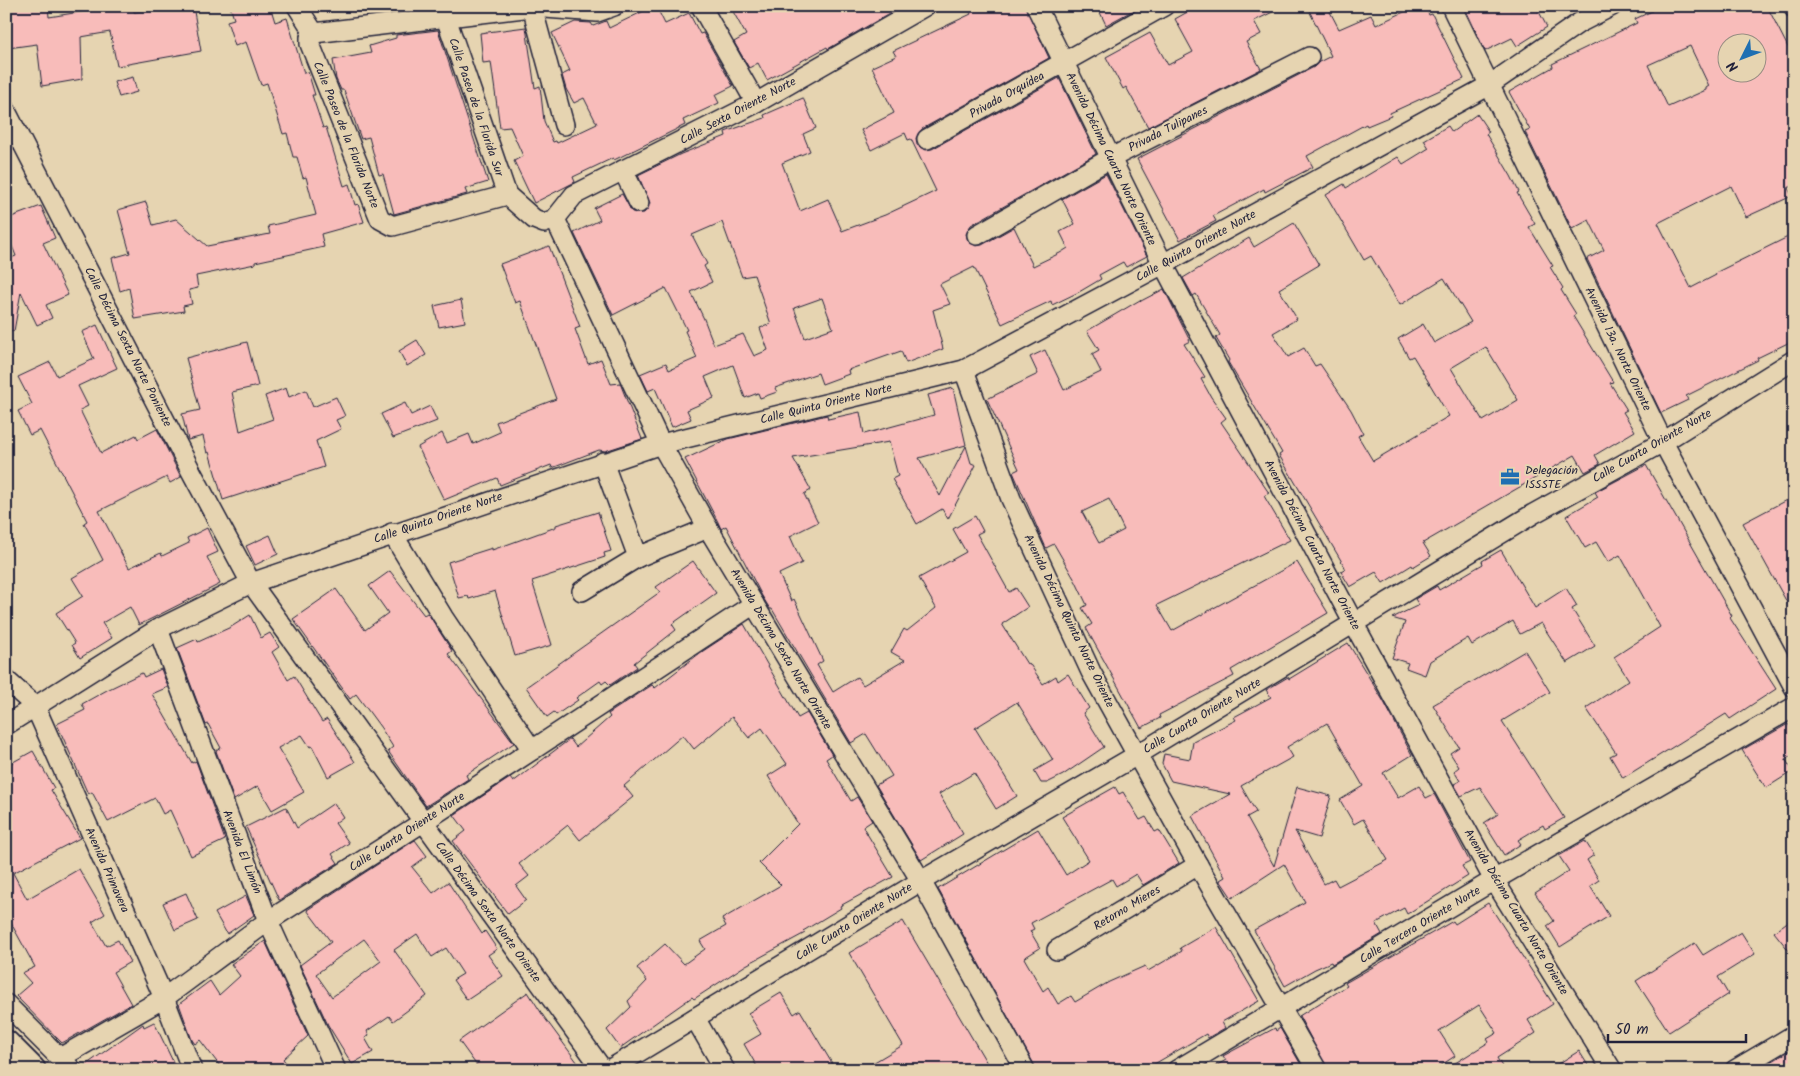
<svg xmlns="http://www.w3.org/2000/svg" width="1800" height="1076" viewBox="0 0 1800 1076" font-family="Kalam,sans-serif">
  <rect width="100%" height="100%" fill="#e6d4b1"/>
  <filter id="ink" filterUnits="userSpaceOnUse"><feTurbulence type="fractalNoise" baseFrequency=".02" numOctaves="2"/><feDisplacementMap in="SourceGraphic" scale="10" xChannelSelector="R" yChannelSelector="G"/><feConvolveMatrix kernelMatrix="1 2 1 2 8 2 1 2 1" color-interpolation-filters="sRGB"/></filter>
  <g filter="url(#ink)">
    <g fill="#f8bcba" stroke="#22223b" fill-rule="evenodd">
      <path d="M6,6h42l1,11 56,-9v-2h28l1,6 59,-6 8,45 -84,15 -7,-34 -29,5 1,42 -40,7 -5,-42 -29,4z"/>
      <path d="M230,6h40l5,16 12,-4 17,55 4,-1 7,23h-3l11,33 3,-1 18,59 5,-2 6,21 3,-1 6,18 -43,12 3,13 -69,15v2l-59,12 2,12 -9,2 3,14 -9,2 1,5 -49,8 -6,-31 -9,3 -8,-33 18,-5 -12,-43 28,-8 7,23 23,-6 31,27 63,-12 -2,-8 48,-11 -10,-38 -3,1 -6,-21h-4l-6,-24 -4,1 -16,-51 -6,2 -15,-43 -11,4 -8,-25 7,-2z"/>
      <path d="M390,6h50v1l-49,5z"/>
      <path d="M654,6h2l9,18 24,-11 11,21 3,-1 30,53 -18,9 4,8 -36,17 2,5 -71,35 -1,-2 -40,19 2,5 -41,21 -20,-42 9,-5 -13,-29 -10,1 -9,-66 -8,1 -3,-30 46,-6 9,61 5,-2 4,35 9,21 3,-1 1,2 40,-19 -13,-26 -10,5 -8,-14 -4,-14 8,-4 -18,-38 23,-11 16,1 2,3 13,-5 3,7z"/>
      <path d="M730,6h172l-74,43 -1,-2 -60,33 -9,-17 -9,5 -15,-26 12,-7z"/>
      <path d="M981,6h44l24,52 -127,71 -6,9 1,7 9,5 6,-1 127,-71 37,76 -125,71 -5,9 2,7 8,5 6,-1 32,-18 19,39 27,-13 8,-5 -8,-16 15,-8 -13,-25 44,-25 41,82 -21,11 -3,-5 -24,13 2,4 -22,13 -27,13 -1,-4 -49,23 -28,-57 -34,17 10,20 -17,6 10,39 -37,14 -5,-12 -53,19 1,4 -27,10 -4,-11 -43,15 2,4 -17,6 -2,-5 -13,5 -12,-33 -28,12 9,21 -27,12 4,9 -19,8 -17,-39 -7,3 -8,-17 26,-11 3,7 28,-12 -12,-27 2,-1 -21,-42 -53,27 -39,-82 26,-13 -6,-12 28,-14 10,18 12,1 6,-10 -12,-28 43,-21 45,-18 -1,-4 40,-14 -1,-3 39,-17 13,30 -13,6 7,17 -28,12 18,48 28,-12 14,32 43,-16 51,-24 -25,-52 -3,1 -3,-7 -34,17 -10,-20 33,-17 -22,-46 24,-11 -3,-5 78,-37 -1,-2zM722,222l20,55 12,-2 17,49 -11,4 8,22 -14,6 -11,-22 -29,11 -10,-26 -13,-27 21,-10 -8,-16 3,-2 -15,-29zM822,298l11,30 -28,10 -11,-30z"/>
      <path d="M1097,6h44l-35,19z"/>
      <path d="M1198,6h87l-31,15 7,13 -15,8 15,27 -113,58 -22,-40 -3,2 -17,-32 44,-24 18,32 25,-13 -18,-33z"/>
      <path d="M1307,6h20l12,23 32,-14 5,10 41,-19h7l5,9 3,-1 32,65 -74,34 1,3 -24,10 -1,-2 -59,32 6,11 -48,25 -1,-3 -51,27 3,5 -36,19 -43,-81 177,-92 5,-5 12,-6z"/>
      <path d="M1464,6h72l11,21 -30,19 -5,-8 -27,13z"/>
      <path d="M1650,6h117l27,53v126l-6,3 4,8 -46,21 -15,-31 -73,37 33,65 25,-13 -1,-2 79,-39v106l-37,18 1,2 -72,36 2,4 -27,13 -74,-154 17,-9 -15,-30 -17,9 -47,-97 5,-2 -21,-38 44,-25 -1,-3 85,-41 -2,-4 17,-8zM1728,42h30v30h-30zM1690,46l19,40 -3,2v2l-38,17 -20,-42z"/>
      <path d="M438,30l50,152 -23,7 2,5 -73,20 -11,-40 -4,1 -10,-38 -8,2 -17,-49h-3l-5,-11 -3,-19 38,-7 -2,-7 27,-8v-3z"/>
      <path d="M133,77l4,15 -18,5 -5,-15z"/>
      <path d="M1477,114l12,18 -3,2 25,42 8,16 -2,1 18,31 -6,3 24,39 -3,1 13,21 -2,2 15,24 -3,2 40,66 -3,1 17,27 -4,2 12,19 -40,24 5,9 -15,8 -10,-17 -152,88 8,13 -18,11 -1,-2 -29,18 -7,-11 -26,15 -9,-15 5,-3 -67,-114 3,-2 -54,-91 1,-2 -13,-22 4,-3 -24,-41 -3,2 -10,-18 66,-40 5,9 40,-24 25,42 -40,24 18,30 -24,14 15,24 16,-9 11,18 5,-2 31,46 12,23 -5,3 15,25 76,-45 -36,-60 -4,2 -11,-19 25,-15 11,19 37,-21 -27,-44 -44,27 -29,-49 -7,4 -38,-65 18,-11 2,4 52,-31 5,7 26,-16 -5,-8 24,-14 4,6zM1486,347l32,53 -35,21 -32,-53z"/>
      <path d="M41,206l14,32 -12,5 25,52 -22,10 6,13 -15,7 -16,-33 -7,39 -8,-1v-70l10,-4 -10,-25v-12z"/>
      <path d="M549,246l31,81 -5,2 13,35 13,-5 10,25 9,-1 22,56 -37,12 -6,-1 -47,18 -1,-3 -51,20 -3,-7 -53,22 -26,-53 24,-14 5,10 22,-9 4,10 27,-12 -4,-10 60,-23 -36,-98 -5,2 -15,-39z"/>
      <path d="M1164,289l26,52 -6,3 21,33 -4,2 10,18 15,21 -5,4 48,71 -5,3 26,44 -133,65 15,26 125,-69 31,51 -97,57 3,6 -75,39 1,3 -19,10 -55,-100 6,-4 -10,-16 5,-3 -11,-23 -22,-38 -8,4 -33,-76 6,-3 -32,-70 51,-25 -8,-17 15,-7 19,40 37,-18 -9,-18 7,-4 -12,-19 53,-31 1,1zM1109,499l15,31 -25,13 -17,-31z"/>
      <path d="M461,300l4,22 -26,5 -5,-21z"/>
      <path d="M97,325l20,43 -39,18 10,20 -8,4 21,43 35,-18 2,4 19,-10 24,48 -11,6 -3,-6 -68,34 30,57 32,-15 1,3 27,-13 -2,-5 20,-10 11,24 -11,5 13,27 -81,41 -9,-18 -28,16 10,15 -32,20 -8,-13 3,-2 -19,-30 27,-17 -11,-18 31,-18 -19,-37 3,-2 -47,-91 -10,5 -12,-24 14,-7 -14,-27 32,-15 7,14 37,-17 -12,-27z"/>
      <path d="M417,340l9,15 -19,11 -8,-15z"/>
      <path d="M247,342l11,44 -26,6 8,39 33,-12 -8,-23 21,-8 3,9 17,-7 7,17 23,-10 9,19 -9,4 5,9 -25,12 8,26 -101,33 -14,-48 -2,1 -4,-17 -15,4 -6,-26 18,-4 -14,-52z"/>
      <path d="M953,388l13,57 -47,13 21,38 26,-50 5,17 5,2 -28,54 -6,-10 -25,15 -25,-45 6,-3 -9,-34 -96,16 18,32 -7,4 14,28 -28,14 12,27 -23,11 12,27 3,-2 29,62 -6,4 16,27 24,-15 6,8 42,-25 -14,-8 13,-23 3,2 29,-23 -17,-30 47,-26 -13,-23 22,-13 8,15 -6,3 32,58 7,-4 12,19 -26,17 25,40 2,-1 14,21 13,-8 2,5 10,-7 21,34 -6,5 21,34 -41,28 -16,8h-6l-7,-12 19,-11 -36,-58 -42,26 42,68 -21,13 -22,-36 -35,21 24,40 -42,26 -45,-75 16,-9 -26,-42 -15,9 -79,-134h-2l-8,-13 -36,-70 -5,3 -3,-7 -33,-63 43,-20 99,-24 1,4 32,-7 4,22 70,-19 -6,-20z"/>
      <path d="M405,403l6,12 19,-9 7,15 -44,17 -12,-24z"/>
      <path d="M1646,465l86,151 -2,2 46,71 -46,30 -4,-5 -103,64 -13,-22 6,-3 -30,-45 43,-28 -15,-23 46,-30 -40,-72 -12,7 -12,-20 -11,6 -19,-32 32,-19 -3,-5z"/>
      <path d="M1794,496v119l-51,-92z"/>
      <path d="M598,512l13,39 -7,2 1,4 -73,24 20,64 -37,11 -20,-65 -26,8 -1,-3 -9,2 -11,-36 44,-14v2l64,-23v-2z"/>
      <path d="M270,535l8,19 -23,11 -9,-19z"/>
      <path d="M1501,550l34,58 31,-20 11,18 -5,3 23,37 -28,17 -26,-40 -21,11 -7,-13 -41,24 -4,-7 -38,23 -5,14 -19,-7 2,-5 -16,-5 13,-36 -13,-4 27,-13 -4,-6 22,-13 2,4 44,-26 -1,-3z"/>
      <path d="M693,561l23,32 -44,31 4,6 -42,33 3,4 -27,18 -4,-4 -4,3 -2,-3 -24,17 2,2 -22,15 -2,-3 -7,5 -21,-30 134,-95 -4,-5z"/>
      <path d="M390,571l34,44 3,-2 2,2 23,36 -4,3 66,89 -48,32 2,4 -42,27 -38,-55 5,-4 -12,-19 -25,-34 -6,5 -57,-80 43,-30 29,41 23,-17 -19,-27z"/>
      <path d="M250,615l11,23 9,-5 9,14 -7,5 16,28 6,-4 28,46 5,-3 28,43 -27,15 -16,-31 -2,1 -8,-12 -24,13 26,44 -32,18 -14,-24 -24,14 -18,-49 5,-3 -13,-24 -2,1 -29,-77 20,-9 1,3 33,-15z"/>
      <path d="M744,624l54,94 9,-5 25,42 -6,4 25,42 6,-4 15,24 -9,6 30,50 -53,29 1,2 -38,23 2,2 -59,32 -52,34 -2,-2 -72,51 -13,-18 24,-23 -3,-6 19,-20 -10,-13 28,-24 19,20 21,-15 -5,-8 26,-15 -4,-7 59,-34 -22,-22 39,-39 -30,-48 19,-12 -25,-36 -13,10 -17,-21 -38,32 -11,-14 -59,51 9,11 -53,43 -12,-15 -49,39 10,12 -13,10 10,14 -18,14 -55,-73 13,-10 -12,-16 56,-37 3,4 57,-43 6,8 34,-30 -2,-3 44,-29 3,3 45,-35z"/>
      <path d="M1348,643l36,59 28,53 -29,18 15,25 21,-12 7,12 8,-4 36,68 -8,4 6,10 -61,38 -3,-6 -28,15 6,11 -50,30 -1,-2 -16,7 -30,17 -31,-56 51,-28 -21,-38 -52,34 -12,-18 5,-3 -33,-61 38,-22 -59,-13 -9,-17 2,-10 26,5 3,-17 43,-22 -2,-3 37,-20 -5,-7 22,-13 1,2zM1327,723l36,63 -23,14 14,24 9,-5 25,41 -50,26 -4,-7 -10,5 -29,-53 24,7 12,-42 -34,-9 -23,79 -27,-49 9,-5 -15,-26 52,-29 -6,-10z"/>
      <path d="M1525,651l25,41 -48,29 62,97 -19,11 -2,-4 -25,15 3,4 -17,11 -20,-32 14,-9 -18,-27 -19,9 -7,-12 6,-3 -6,-10 5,-4 -9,-14 9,-6 -26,-42z"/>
      <path d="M161,669l7,18 -16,7 40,69 4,-2 29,79 -34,16 -21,-46 -7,4 -8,-16 -47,24 -16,-30 -4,2 -31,-70 28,-14 -3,-6 25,-14 35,-17 2,4z"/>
      <path d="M1788,724l6,9v21l-9,5 8,12 -27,17 -24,-38z"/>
      <path d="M33,751l21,37 -3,2 29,48 -67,35 14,26 52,-30 26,45 -13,8 14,24 12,-6 12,22 -17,10 18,32 -69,39 -46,-47 15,-13 -9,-10 13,-6 -29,-53v-148z"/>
      <path d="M1115,787l4,7 4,-2 17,28 6,-3 9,15 4,-2 20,33 -36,22 -7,-11 -20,12 -4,-7 -81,44 3,6 -4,2 10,17 -16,10 19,33 5,-4 10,17 13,-8 4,6 34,-20 36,-16 3,5 34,-20 -2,-3 36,-21 43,74 -37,21 3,6 -14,8 -3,2 -2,-4 -62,36h-107l-99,-181 100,-60 28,46 23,-15 -27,-43z"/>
      <path d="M334,803l9,14 -8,6 14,20 -17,11 6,9 -59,37 -33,-73 40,-20 11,21z"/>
      <path d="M415,840l12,16 -15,11 21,26 15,-11 34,52 3,-3 12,18 -9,6 15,21 -36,24 -14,-20 10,-6 -17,-26 -14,9 -15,-23 -23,16 33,46 -34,25 -4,-5 -22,15 2,4 -4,3 8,14 -21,12 -24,-39 -28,-60 31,-23 -24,-32zM364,939l17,22 -49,36 -16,-23z"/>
      <path d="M1585,841l9,14 -7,5 12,20 -9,6 19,30 -49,31 -13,-21 7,-5 -19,-28 34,-22 -10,-15z"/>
      <path d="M186,893l12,27 -23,10 -12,-27z"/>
      <path d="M246,896l8,19 -27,19 -12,-21z"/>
      <path d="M1488,903l65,101 -25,16 8,13 -39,25 7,12h-60l45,-28 -2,-3 10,-6 -18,-28 -40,26 16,25 -21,14h-106l-29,-54 48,-30 -2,-3 108,-62 2,3z"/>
      <path d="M1794,917v40l-20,-25z"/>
      <path d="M903,921l88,149h-74l-4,-6 -10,6h-42l42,-25 -54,-92z"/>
      <path d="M1741,932l14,22 -37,23 10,17 -59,38 -33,-51 59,-38 8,12z"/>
      <path d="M265,941l43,95 -25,23 9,11h-69l-23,-30 -5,4 -3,-4 -13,-36 31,-23 9,14 21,-19 -9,-12z"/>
      <path d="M528,992l16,25 39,53h-103l-21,-29z"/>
      <path d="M781,993l13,21 6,-4 36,60h-77l-15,-26 17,-10 -13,-21z"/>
      <path d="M154,1022l23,48h-94v-3l60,-43 1,3z"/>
      <path d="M1275,1028l1,3 4,-3 24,42h-95l17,-10 -3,-4z"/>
      <path d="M1794,1048v22h-36z"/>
      <path d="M1579,1051l12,19h-43z"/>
    </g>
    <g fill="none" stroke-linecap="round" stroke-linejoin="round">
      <g stroke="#22223b" stroke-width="22">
        <g id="minor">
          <path d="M297,6l17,27"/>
          <path d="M701,6l55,97"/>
          <path d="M1036,6l127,258 191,360 140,256 118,190"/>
          <path d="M1451,6l212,436 131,245"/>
          <path d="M1793,6l1,2"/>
          <path d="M532,7l32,118"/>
          <path d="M446,18l61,177 27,24 10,4 11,-4"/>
          <path d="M6,111l185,360 60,112 352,487"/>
          <path d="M927,139l237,-133"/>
          <path d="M623,170l16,33"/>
          <path d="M507,195l-114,31 -13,-7 -70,-175v-7l4,-4 218,-26 65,5 17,-6"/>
          <path d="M555,219l106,225 47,84 213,353 104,189"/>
          <path d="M555,219l19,-24 182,-92 169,-97"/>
          <path d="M977,235l134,-77 198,-101"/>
          <path d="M964,370l47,129 80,173 107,193 119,205"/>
          <path d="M392,533l51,84 89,133"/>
          <path d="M638,557l70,-29"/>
          <path d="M582,591l56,-34 -35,-95"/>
          <path d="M158,629l110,292 68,149"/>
          <path d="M6,680l29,26 129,292 28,72"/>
          <path d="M6,725l152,-96 93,-46 410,-139 303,-74 199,-106 325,-178 91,-63 33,-17"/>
          <path d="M1057,950l141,-85"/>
          <path d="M6,1004l66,66"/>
          <path d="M695,1018l30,52"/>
          <path d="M60,1058l104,-60 104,-77 155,-99 331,-218"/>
          <path d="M609,1070l312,-189 216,-126 396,-241 130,-72 131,-82"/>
          <path d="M1177,1070l317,-190 300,-173"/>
          <path d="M1735,1070l59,-35"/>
        </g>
      </g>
      <g stroke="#22223b" stroke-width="30">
        <path id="highway" d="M6,1044l26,26"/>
      </g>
      <use href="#minor" stroke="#e6d4b1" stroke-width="19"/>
      <use href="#highway" stroke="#e6d4b1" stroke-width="26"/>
    </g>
  </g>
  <defs>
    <g id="office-bare" transform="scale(1.5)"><path d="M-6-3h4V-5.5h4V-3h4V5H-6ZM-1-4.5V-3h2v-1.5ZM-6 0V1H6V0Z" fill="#1f6fb2" stroke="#e6d4b1" stroke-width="2.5" paint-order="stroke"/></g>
  </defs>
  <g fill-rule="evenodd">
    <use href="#office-bare" x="1510" y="477"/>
  </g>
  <g text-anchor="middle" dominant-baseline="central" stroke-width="4" stroke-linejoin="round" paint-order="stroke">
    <g font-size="12" fill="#22223b" stroke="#e6d4b1">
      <text transform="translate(1007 95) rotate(-29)">Privada Orquídea</text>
      <text transform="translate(476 107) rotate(71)">Calle Paseo de la Florida Sur</text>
      <text transform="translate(738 111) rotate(-28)">Calle Sexta Oriente Norte</text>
      <text transform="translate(1168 129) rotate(-27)">Privada Tulipanes</text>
      <text transform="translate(346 135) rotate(68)">Calle Paseo de la Florida Norte</text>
      <text transform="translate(1111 159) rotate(64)">Avenida Décima Cuarta Norte Oriente</text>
      <text transform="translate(1196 246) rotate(-29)">Calle Quinta Oriente Norte</text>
      <text transform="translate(128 347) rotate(63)">Calle Décima Sexta Norte Poniente</text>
      <text transform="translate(1618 349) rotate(64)">Avenida 13a. Norte Oriente</text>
      <text transform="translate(826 404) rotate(-14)">Calle Quinta Oriente Norte</text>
      <text transform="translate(1652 446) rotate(-30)">Calle Cuarta Oriente Norte</text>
      <text transform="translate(438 518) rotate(-19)">Calle Quinta Oriente Norte</text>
      <text transform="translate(1312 545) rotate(62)">Avenida Décima Cuarta Norte Oriente</text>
      <text transform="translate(1069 621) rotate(64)">Avenida Décima Quinta Norte Oriente</text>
      <text transform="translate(781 649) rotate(59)">Avenida Décima Sexta Norte Oriente</text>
      <text transform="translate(1202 716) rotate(-31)">Calle Cuarta Oriente Norte</text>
      <text transform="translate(407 832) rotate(-33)">Calle Cuarta Oriente Norte</text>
      <text transform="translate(242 852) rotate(69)">Avenida El Limón</text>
      <text transform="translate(107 870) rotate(66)">Avenida Primavera</text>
      <text transform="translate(1127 908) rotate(-31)">Retorno Mieres</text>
      <text transform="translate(488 912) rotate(54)">Calle Décima Sexta Norte Oriente</text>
      <text transform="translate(1516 912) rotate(59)">Avenida Décima Cuarta Norte Oriente</text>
      <text transform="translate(854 922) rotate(-32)">Calle Cuarta Oriente Norte</text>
      <text transform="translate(1420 925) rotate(-31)">Calle Tercera Oriente Norte</text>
    </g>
    <g font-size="12" fill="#22223b" stroke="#e6d4b1" text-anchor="start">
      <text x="1525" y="470">Delegación<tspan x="1525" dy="14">ISSSTE</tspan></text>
    </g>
  </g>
  <rect width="1800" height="1076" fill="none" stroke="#e6d4b1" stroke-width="25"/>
  <rect x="12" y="12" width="1775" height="1051" fill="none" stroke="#22223b" stroke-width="2" filter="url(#ink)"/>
  <g transform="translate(1742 58) rotate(228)"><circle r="24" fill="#e6d4b1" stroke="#988d82"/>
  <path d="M0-4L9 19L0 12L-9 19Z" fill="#1f6fb2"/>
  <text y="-8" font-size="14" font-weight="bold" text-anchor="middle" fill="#22223b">N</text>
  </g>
  <path d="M1608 1034v8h138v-8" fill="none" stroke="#22223b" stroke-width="2.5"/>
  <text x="1615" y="1034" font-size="15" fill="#22223b" stroke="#e6d4b1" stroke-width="4" paint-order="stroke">50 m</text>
</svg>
